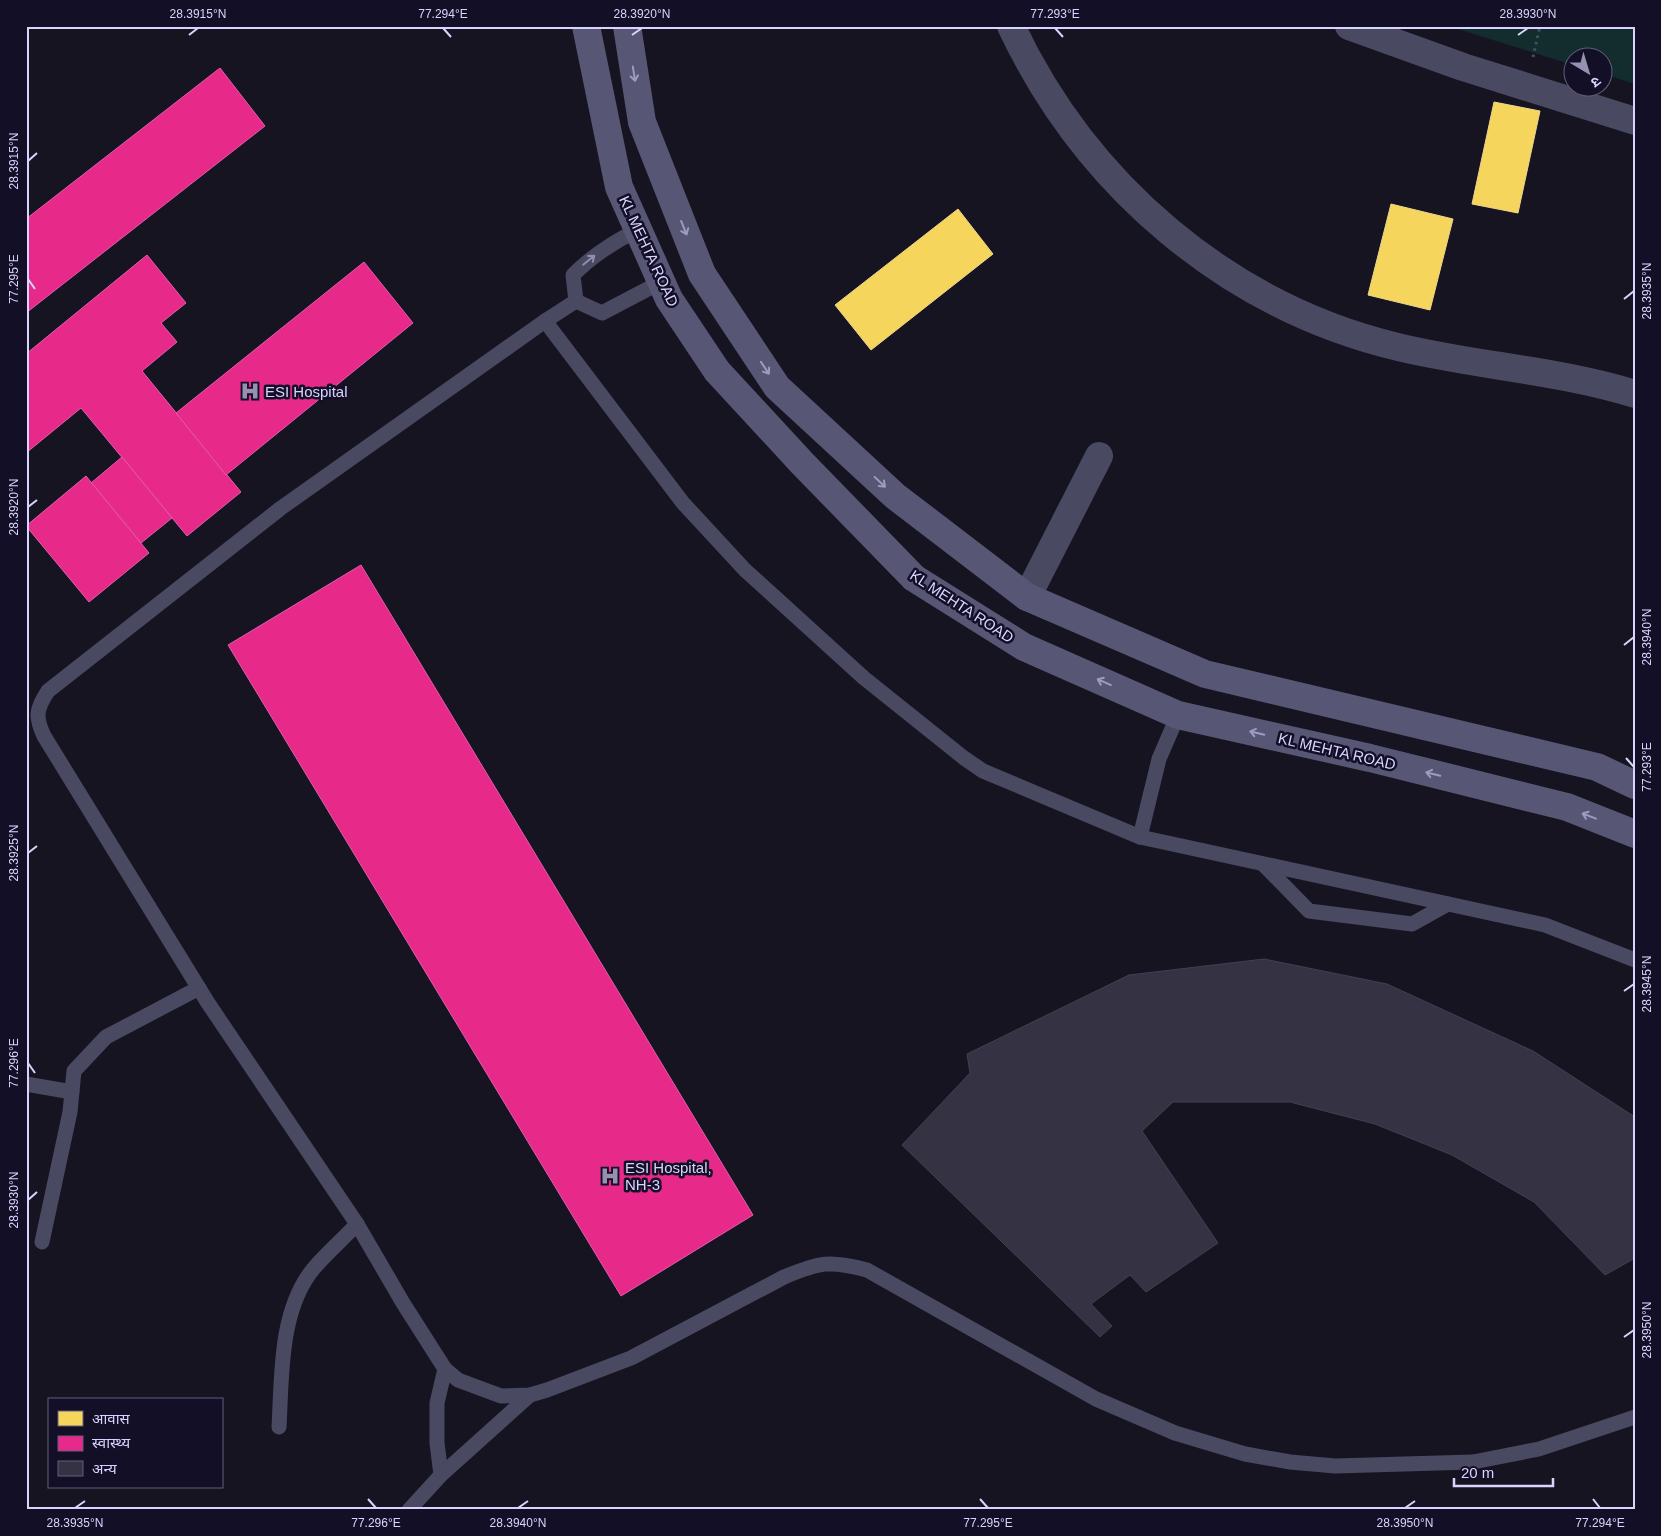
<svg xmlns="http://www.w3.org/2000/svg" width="1661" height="1536" viewBox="0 0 1661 1536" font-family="Helvetica,'Noto Sans Devanagari',sans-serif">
  <rect width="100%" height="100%" fill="#161421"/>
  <path fill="#132c2d" d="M1448,26h187v58l-31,-10v-16h-30l-1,7z"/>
  <g fill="#f6d55c" stroke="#edd58d">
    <path d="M1494,102l46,9 -22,102 -46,-9z"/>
    <path d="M1391,204l62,15 -23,91 -62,-15z"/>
    <path d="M958,209l35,45 -122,96 -36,-45z"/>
  </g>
  <g fill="#e7298a" stroke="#e35cad">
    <path d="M220,68l45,58 -239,187v-94z"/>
    <path d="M147,255l39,48 -25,20 16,19 -35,29 99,121 -54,44 -106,-128 -55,45v-99z"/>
    <path d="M364,262l49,61 -187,152 -50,-62z"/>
    <path d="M122,457l50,61 -31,25 -50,-60z"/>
    <path d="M86,476l63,77 -60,49 -63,-76z"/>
    <path d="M361,565l392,650 -132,81 -393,-651z"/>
  </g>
  <path fill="#343243" stroke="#433f54" d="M1264,959l123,25 146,67 102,66v141l-30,17 -71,-73 -82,-47 -77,-31 -85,-22h-117l-31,29 76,112 -72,49 -16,-17 -39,29 21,22 -12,11 -198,-192 68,-72 -3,-19 162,-79z"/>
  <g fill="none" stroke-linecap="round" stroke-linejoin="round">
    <path stroke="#44505f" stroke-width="3" stroke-dasharray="2.5 4" stroke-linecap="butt" d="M1533,57l7,-31"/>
    <g stroke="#4a4962" stroke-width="15">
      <path d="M576,301l-31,20 -264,187 -233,183c-12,18 -13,26 -4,45l164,267 149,221 46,79 42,66 13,11 43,16 29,-1 17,-5 84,-32 153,-81c36,-15 46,-17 83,-7l229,129 79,34 70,21 45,8 45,4 138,-4 66,-13 96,-32"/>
      <path d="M576,301l-3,-26c19,-19 40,-33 65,-45"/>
      <path d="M576,301l26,12 59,-31"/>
      <path d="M545,321l138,182 62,67 119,108 100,80 19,13 157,66"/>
      <path d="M1178,715l-19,44 -19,78 405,88 90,35"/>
      <path d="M1264,865l45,46 103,13 36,-20"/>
      <path d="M26,1084l46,8"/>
      <path d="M42,1242l28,-130 4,-41 32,-34 93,-49"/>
      <path d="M279,1427c3,-51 0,-117 35,-159 13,-15 29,-29 43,-44"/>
      <path d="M441,1475l-4,-32v-40l8,-34"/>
      <path d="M409,1510l32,-35 89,-80"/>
    </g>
    <g stroke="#4a4962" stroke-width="28">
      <path d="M1011,26c75,159 216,280 387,321 78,19 160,23 237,47"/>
      <path d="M1349,26l114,41 172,54"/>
      <path d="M1027,597l72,-141"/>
    </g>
    <g stroke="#575674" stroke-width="28">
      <path d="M586,26l33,161 50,112 48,72 85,92 112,115 110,69 154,68 192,43 197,49 68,27"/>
      <path d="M627,26l15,96 60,152 75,113 118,109 132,101 178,77 392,93 38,18"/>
    </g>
  </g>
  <defs><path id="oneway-shaft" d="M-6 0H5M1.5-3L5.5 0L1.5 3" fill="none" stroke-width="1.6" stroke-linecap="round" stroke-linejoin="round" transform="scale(1.25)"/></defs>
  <g stroke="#9e9bc0">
    <use href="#oneway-shaft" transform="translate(634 74) rotate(81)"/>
    <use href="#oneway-shaft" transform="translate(684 228) rotate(68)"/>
    <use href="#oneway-shaft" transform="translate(765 368) rotate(56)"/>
    <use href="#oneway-shaft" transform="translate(880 482) rotate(43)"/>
    <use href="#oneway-shaft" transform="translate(1104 682) rotate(-156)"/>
    <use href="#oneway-shaft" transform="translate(1257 733) rotate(-167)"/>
    <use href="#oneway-shaft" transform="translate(1433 774) rotate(-166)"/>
    <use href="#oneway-shaft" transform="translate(1589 816) rotate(-159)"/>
  </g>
  <use stroke="#928eb0" href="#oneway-shaft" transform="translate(589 260) rotate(-39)"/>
  <path fill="none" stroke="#d9d4ff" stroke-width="2" d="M443,28l8,9M1055,28l8,9M189,35l9,-7M632,35l10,-7M1518,35l10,-7M28,161l9,-8M28,279l7,10M1624,299l10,-8M28,507l9,-7M1624,645l10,-8M1626,758l8,9M28,853l9,-7M1624,991l10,-7M28,1063l7,10M28,1200l9,-8M1624,1337l10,-7M368,1499l8,9M980,1499l8,9M1593,1499l7,9M75,1508l10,-7M518,1508l10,-7M1405,1508l10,-7"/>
  <defs>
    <g id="hospital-bare" transform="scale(1.5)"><path d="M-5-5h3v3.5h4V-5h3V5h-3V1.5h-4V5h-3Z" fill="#9591b1" stroke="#130f26" stroke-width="2.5" paint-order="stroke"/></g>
  </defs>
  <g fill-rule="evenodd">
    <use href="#hospital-bare" x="250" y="391"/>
    <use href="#hospital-bare" x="610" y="1176"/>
  </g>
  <g text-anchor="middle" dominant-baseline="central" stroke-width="5" stroke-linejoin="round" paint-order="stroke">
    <g font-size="15" fill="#d9d4ff" stroke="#130f26">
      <text transform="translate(649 251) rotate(65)">KL MEHTA ROAD</text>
      <text transform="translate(962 606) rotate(33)">KL MEHTA ROAD</text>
      <text transform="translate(1337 751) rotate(13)">KL MEHTA ROAD</text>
    </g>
    <g font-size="15" fill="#d9d4ff" stroke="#130f26" text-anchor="start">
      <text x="265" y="391">ESI Hospital</text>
      <text x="625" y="1167">ESI Hospital,<tspan x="625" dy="17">NH-3</tspan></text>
    </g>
  </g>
  <rect width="1661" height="1536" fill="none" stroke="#130f26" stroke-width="55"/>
  <rect x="48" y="1398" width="175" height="90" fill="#130f26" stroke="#625e7d"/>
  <rect x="58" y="1411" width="25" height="15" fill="#f6d55c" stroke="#625e7d"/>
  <text x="92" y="1424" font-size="15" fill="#d9d4ff">आवास</text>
  <rect x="58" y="1436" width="25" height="15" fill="#e7298a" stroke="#625e7d"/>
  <text x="92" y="1448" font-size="15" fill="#d9d4ff">स्वास्थ्य</text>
  <rect x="58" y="1461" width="25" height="15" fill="#343243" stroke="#625e7d"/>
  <text x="92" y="1474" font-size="15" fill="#d9d4ff">अन्य</text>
  <g transform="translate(1588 72) rotate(142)"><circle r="24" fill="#130f26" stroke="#625e7d"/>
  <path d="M0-4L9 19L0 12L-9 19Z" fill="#9591b1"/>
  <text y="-8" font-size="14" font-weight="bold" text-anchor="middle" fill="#d9d4ff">उ</text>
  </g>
  <path d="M1454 1478v8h99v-8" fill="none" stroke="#d9d4ff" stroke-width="2.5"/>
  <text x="1461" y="1478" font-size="15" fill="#d9d4ff" stroke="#130f26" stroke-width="4" paint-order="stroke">20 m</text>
  <rect x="28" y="28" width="1606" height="1480" fill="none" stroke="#d9d4ff" stroke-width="2"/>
  <g font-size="12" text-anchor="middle" fill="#d9d4ff">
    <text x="198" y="18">28.3915°N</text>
    <text x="443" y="18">77.294°E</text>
    <text x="642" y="18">28.3920°N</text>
    <text x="1055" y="18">77.293°E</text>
    <text x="1528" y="18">28.3930°N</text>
    <text transform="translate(14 161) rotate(-90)" y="4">28.3915°N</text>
    <text transform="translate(14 279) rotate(-90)" y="4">77.295°E</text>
    <text transform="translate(1647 291) rotate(-90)" y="4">28.3935°N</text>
    <text transform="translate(14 507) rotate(-90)" y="4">28.3920°N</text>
    <text transform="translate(1647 637) rotate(-90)" y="4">28.3940°N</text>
    <text transform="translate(1647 767) rotate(-90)" y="4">77.293°E</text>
    <text transform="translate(14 853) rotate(-90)" y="4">28.3925°N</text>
    <text transform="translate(1647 984) rotate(-90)" y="4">28.3945°N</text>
    <text transform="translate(14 1063) rotate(-90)" y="4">77.296°E</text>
    <text transform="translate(14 1200) rotate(-90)" y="4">28.3930°N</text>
    <text transform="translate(1647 1330) rotate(-90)" y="4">28.3950°N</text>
    <text x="75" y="1527">28.3935°N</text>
    <text x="376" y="1527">77.296°E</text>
    <text x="518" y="1527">28.3940°N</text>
    <text x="988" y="1527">77.295°E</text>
    <text x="1405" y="1527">28.3950°N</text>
    <text x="1600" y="1527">77.294°E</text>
  </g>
</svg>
